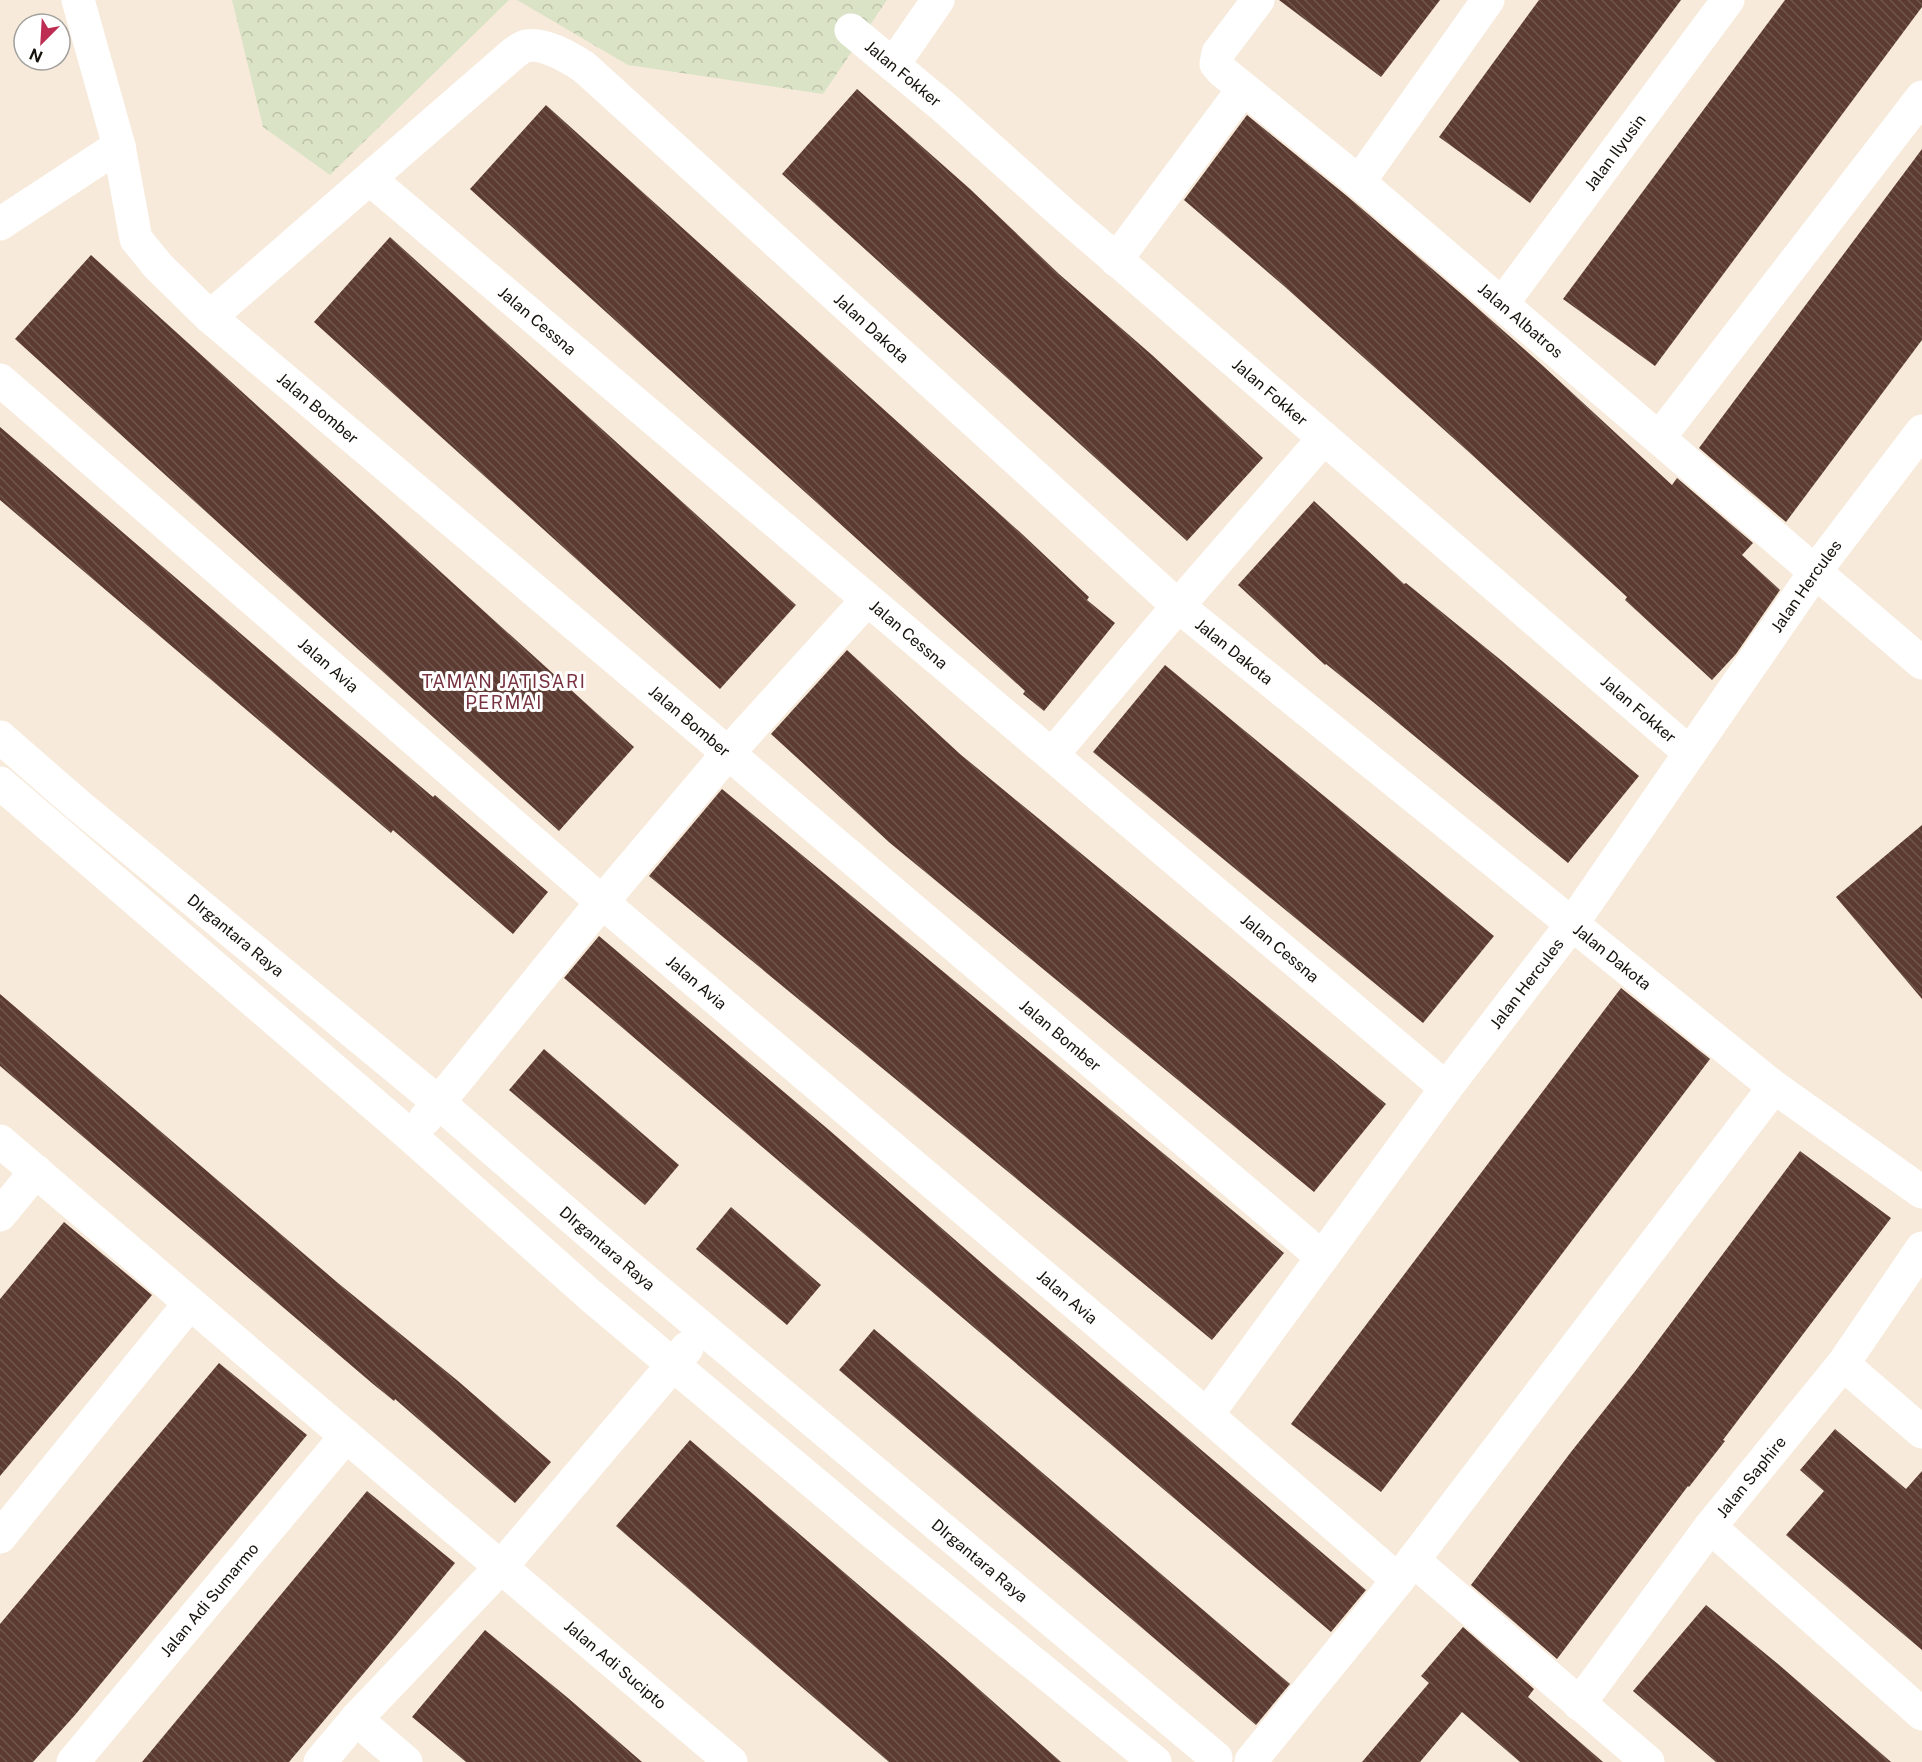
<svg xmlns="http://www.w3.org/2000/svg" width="1922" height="1762" viewBox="0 0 1922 1762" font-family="'Public Sans',sans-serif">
  <defs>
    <pattern id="forest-crowns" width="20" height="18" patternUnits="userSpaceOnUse" patternTransform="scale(1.5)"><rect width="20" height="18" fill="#dbe3c6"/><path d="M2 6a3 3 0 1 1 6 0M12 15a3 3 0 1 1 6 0" fill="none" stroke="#bbc2a9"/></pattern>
    <pattern id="building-back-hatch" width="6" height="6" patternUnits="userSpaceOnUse" patternTransform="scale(1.5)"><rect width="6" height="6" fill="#5c3c32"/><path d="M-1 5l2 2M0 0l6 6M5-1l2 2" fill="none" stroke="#6f554c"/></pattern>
  </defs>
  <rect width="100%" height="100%" fill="#f7eada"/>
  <g fill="url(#forest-crowns)">
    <path d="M232,0h277l-179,175 -67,-48z"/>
    <path d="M517,0h370l-64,94 -195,-29z"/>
  </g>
  <g fill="url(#building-back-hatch)">
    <path d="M1279,0h161l-59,77z"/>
    <path d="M1539,0h142l-151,203 -91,-66z"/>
    <path d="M1785,0h137v7l-267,359 -92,-67z"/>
    <path d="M857,89l113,100 89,85 93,81 111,103 -76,83 -405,-367z"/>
    <path d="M546,105l476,429 67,63 -2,3 28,23 -71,88 -21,-17 2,-3 -31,-28 -524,-474z"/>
    <path d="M1247,115l100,81 118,101 77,68 130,120 5,-7 76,65 -11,12 38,35 -44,64 -24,26 -87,-80 2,-3 -156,-143 -187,-168 -100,-86z"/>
    <path d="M1922,149v191l-136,182 -87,-74z"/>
    <path d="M390,237l406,368 -76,84 -406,-367z"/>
    <path d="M91,255l543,492 -75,84 -544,-492z"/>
    <path d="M0,427l310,266 123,104 2,-2 113,97 -35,42 -120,-104 -2,3 -391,-333z"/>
    <path d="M1314,501l90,83 2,-1 96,78 137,115 -71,87 -190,-157 -52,-42 -1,1 -87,-80z"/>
    <path d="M847,650l113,104 426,350 -72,88 -424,-349 -119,-109z"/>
    <path d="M1165,665l329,271 -71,87 -330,-271z"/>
    <path d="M722,789l562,464 -72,87 -563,-464z"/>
    <path d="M1922,825v174l-86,-102z"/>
    <path d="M599,936l230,194 164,143 373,317 -35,42 -767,-654z"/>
    <path d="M1621,988l89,71 -329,433 -90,-68z"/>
    <path d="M0,994l338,289 120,98 93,81 -36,41 -120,-104 -1,2 -21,-17 -373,-318z"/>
    <path d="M544,1049l135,116 -34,40 -136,-115z"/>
    <path d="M1800,1151l91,67 -168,222 2,1 -36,46 -1,-1 -131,173 -86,-74 100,-133 65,-82z"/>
    <path d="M731,1207l90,78 -34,40 -91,-76z"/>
    <path d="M64,1222l88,73 -152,181v-177z"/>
    <path d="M874,1329l416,355 -34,41 -417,-355z"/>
    <path d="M219,1363l88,72 -232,280 -42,47h-33v-138z"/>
    <path d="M1835,1429l71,60 16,-18v179l-136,-115 38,-44 -24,-21z"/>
    <path d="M690,1440l256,220 115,102h-172l-113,-97 -160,-139z"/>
    <path d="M367,1491l88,72 -59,72 -107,127h-147z"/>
    <path d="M1706,1605l72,59 113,98h-175l-83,-71z"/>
    <path d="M1463,1627l71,62 -6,8 75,65h-83l-58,-50 -42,50h-58l67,-79 -8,-7z"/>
    <path d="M485,1630l83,68 74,64h-176l-32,-27 -22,-18z"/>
  </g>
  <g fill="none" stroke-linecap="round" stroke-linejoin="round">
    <g stroke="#fff" stroke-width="33">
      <path id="s1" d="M78,0l41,146 17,93 22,27 52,51 518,436 594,504"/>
      <path id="s2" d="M1258,0l-40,53 -2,11 6,7 137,111 563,481"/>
      <path id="s3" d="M851,30l94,78 115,103 630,542"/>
      <path d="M893,65l45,-65"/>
      <path id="s4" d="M371,180l1075,908"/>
      <path d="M1359,182l129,-182"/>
      <path d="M0,224l119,-78"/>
      <path d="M1116,260l127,-171"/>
      <path id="s5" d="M1502,304l226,-304"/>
      <path id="s6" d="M210,317l304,-264c3,-2 8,-6 12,-7 18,-4 44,12 58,21l594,539 596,481 148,105"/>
      <path id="s7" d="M0,380l602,522 605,513 191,165"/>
      <path d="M1659,438l263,-341"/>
      <path id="s8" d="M0,737l78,68 360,297 183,158 595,498"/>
      <path d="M1052,755l126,-149 146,-168"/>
      <path d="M0,783l412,354 179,159 278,233 286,233"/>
      <path d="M425,1119l177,-217 126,-149 139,-153"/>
      <path id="s9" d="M0,1141l346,295 385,326"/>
      <path d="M0,1215l36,-44"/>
      <path d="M1843,1364l79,68"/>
      <path id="s10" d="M1207,1415l239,-327 126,-164 245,-355 105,-138"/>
      <path d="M1710,1527l212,187"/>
      <path d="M0,1537l190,-234"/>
      <path d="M1413,1560l235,202"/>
      <path id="s11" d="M1579,1704l131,-177 133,-163 79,-116"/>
      <path d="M356,1719l50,43"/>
      <path d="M1251,1761l147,-181 376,-493"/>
      <path id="s12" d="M73,1762l273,-326"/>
      <path d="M320,1762l36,-43 145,-152 186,-219"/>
    </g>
  </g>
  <g text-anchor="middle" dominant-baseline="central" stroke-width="6" stroke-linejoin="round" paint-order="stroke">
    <g font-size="16" fill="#15110b" stroke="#fff">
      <text stroke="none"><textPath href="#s3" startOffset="68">Jalan Fokker</textPath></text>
      <text stroke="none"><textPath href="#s5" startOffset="189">Jalan Ilyusin</textPath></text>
      <text stroke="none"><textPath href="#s2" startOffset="476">Jalan Albatros</textPath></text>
      <text stroke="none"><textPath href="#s4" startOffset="218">Jalan Cessna</textPath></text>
      <text stroke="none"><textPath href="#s6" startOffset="868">Jalan Dakota</textPath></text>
      <text stroke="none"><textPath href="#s3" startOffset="554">Jalan Fokker</textPath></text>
      <text stroke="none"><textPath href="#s1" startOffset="495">Jalan Bomber</textPath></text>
      <text stroke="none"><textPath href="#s10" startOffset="1023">Jalan Hercules</textPath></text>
      <text stroke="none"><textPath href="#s4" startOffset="704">Jalan Cessna</textPath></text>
      <text stroke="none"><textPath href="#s6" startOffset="1354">Jalan Dakota</textPath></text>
      <text stroke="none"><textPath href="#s7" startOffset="435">Jalan Avia</textPath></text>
      <text stroke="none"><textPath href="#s3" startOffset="1040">Jalan Fokker</textPath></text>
      <text stroke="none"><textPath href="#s1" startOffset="981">Jalan Bomber</textPath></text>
      <text stroke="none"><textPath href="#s8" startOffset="308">DIrgantara Raya</textPath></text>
      <text stroke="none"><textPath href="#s4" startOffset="1190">Jalan Cessna</textPath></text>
      <text stroke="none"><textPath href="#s6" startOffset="1840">Jalan Dakota</textPath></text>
      <text stroke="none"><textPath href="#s7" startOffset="921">Jalan Avia</textPath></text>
      <text stroke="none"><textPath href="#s10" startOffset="537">Jalan Hercules</textPath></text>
      <text stroke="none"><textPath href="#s1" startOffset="1467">Jalan Bomber</textPath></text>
      <text stroke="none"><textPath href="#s8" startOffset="794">DIrgantara Raya</textPath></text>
      <text stroke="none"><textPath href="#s7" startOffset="1407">Jalan Avia</textPath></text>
      <text stroke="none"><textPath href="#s11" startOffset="285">Jalan Saphire</textPath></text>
      <text stroke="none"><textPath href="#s8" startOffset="1280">DIrgantara Raya</textPath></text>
      <text stroke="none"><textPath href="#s12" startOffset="212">Jalan Adi Sumarmo</textPath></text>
      <text stroke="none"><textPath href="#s9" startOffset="808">Jalan Adi Sucipto</textPath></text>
    </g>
    <g font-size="18" letter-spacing="1.5" fill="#793240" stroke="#fff">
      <text x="504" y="681">TAMAN JATISARI<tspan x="504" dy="21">PERMAI</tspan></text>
    </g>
  </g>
  <g transform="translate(42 42) rotate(204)"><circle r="28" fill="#ffffff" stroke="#a1a09d" stroke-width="1.5"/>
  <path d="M0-4.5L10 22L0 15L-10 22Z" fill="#bc2c53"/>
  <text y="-9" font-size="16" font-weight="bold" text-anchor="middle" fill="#15110b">N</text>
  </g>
</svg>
